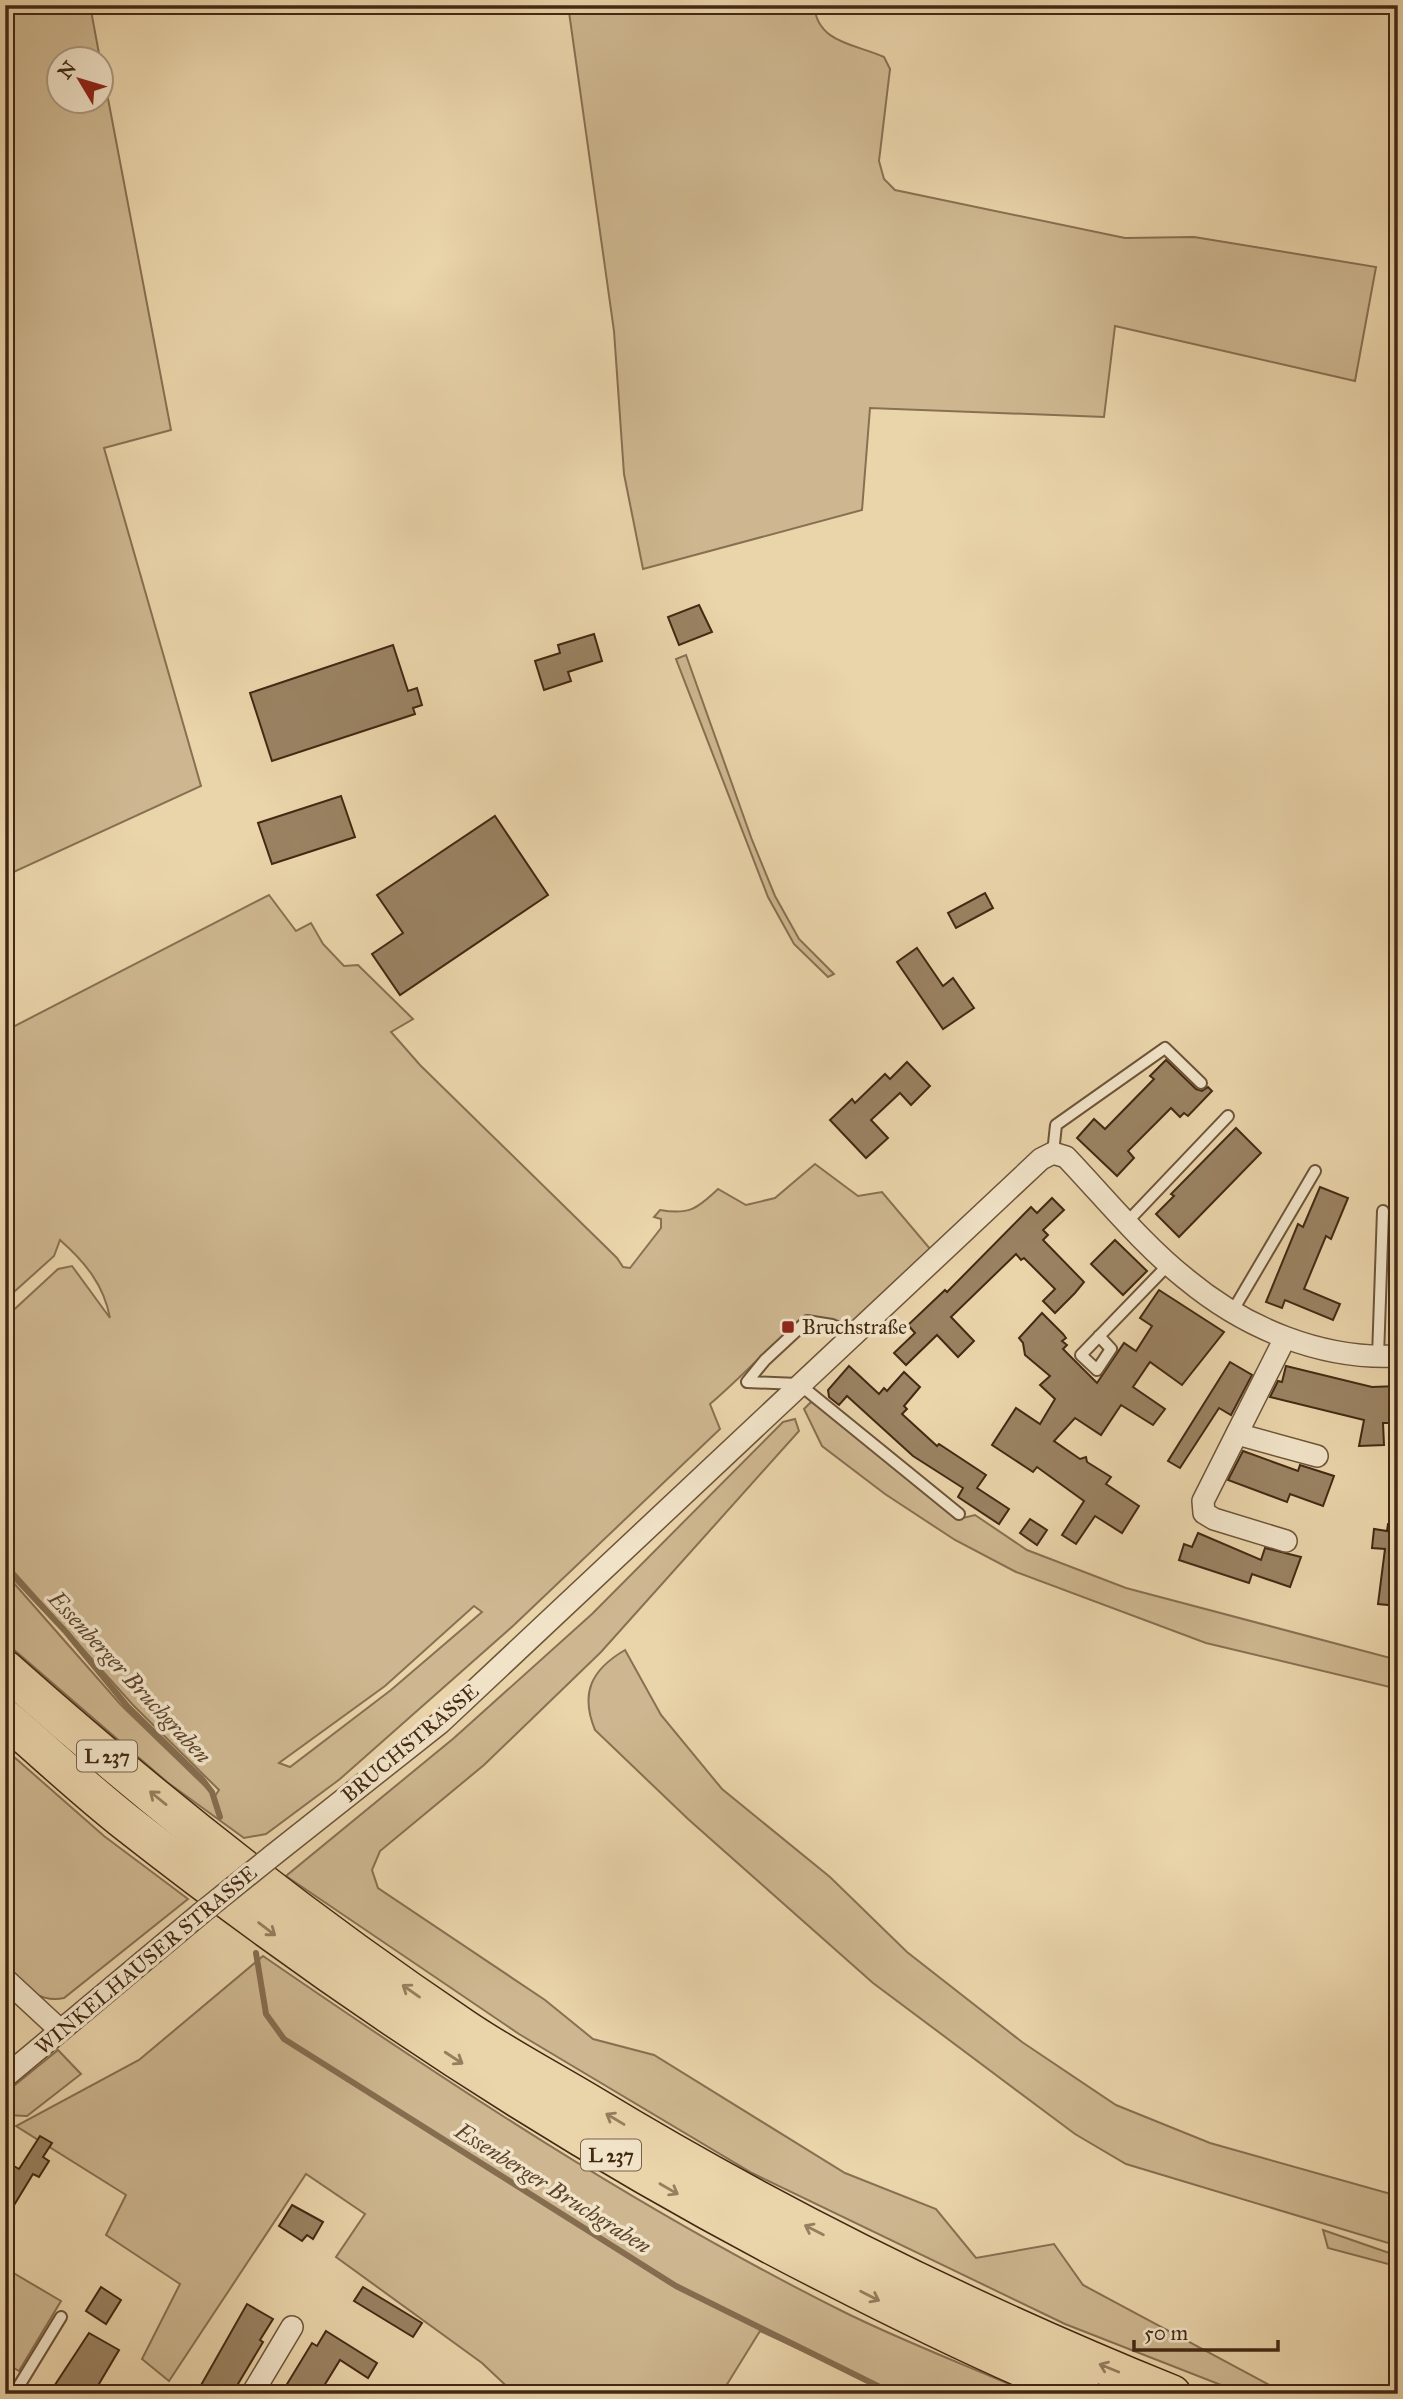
<svg xmlns="http://www.w3.org/2000/svg" width="1403" height="2399" viewBox="0 0 1403 2399" font-family="'IM FELL Great Primer',serif">
  <rect width="100%" height="100%" fill="#ead4aa"/>
  <filter id="stains"><feTurbulence type="fractalNoise" baseFrequency=".00286" numOctaves="4"/><feColorMatrix values="0 0 0 0 .2 0 0 0 0 .09 0 0 0 0 .02 0 0 0 .5 -.17"/></filter>
  <radialGradient id="worn" r=".72"><stop offset=".6" stop-color="#630" stop-opacity="0"/><stop offset="1" stop-color="#630" stop-opacity=".3"/></radialGradient>
  <g fill="#ceb790" stroke="#887052" stroke-width="2" fill-rule="evenodd">
    <path d="M5,5h85l10,54 -40,1v42h42v-35l69,363 -67,18 97,338 -196,90z"/>
    <path d="M568,5h246c3,38 41,39 70,52l6,12 -11,92 5,18 11,11 230,48 69,-1 182,30 -21,114 -240,-55 -11,91 -234,-9 -8,102 -219,59 -19,-95 -10,-143z"/>
    <path d="M686,655l66,185 23,56 24,43 35,35 -6,3 -34,-33 -26,-47 -92,-238z"/>
    <path d="M269,895l27,36 15,-8 12,21 21,22 14,-1 55,54 -22,13 29,33 197,193 6,9 7,1 31,-40v-9l-7,-2 6,-7c29,5 37,-1 58,-21l28,16 29,-7 40,-34 43,32 24,-4 49,58 -79,75 -46,-8c-34,26 -63,59 -96,87l10,25 -206,196 -174,154 -74,55 -22,4 -77,-56 -162,-140v-69l116,132 94,91 4,-6 -86,-85 -128,-143v-244l53,-49 14,-3 38,52c-6,-33 -25,-56 -50,-78l-6,16 -49,44v-269zM474,1606l8,6 -91,78 -101,77 -11,-4 106,-77z"/>
    <path d="M811,1402l9,4 139,113 16,-4 52,35 99,38 272,72v29l-192,-46 -190,-71 -61,-32 -70,-46 -63,-48 -18,-37z"/>
    <path d="M795,1419l4,12 -198,221 -117,113 -104,86 -8,19 6,18 167,112 48,39 61,16 191,118 91,36 40,49 78,-14 29,41 203,109h-42l-179,-70 -313,-151 -233,-139 -233,-158 168,-138 138,-124 191,-192z"/>
    <path d="M625,1650l36,65 61,74 108,88 77,75 115,90 94,63 94,38 188,53v50l-272,-82 -51,-30 -202,-151 -185,-164 -93,-89c-15,-37 -4,-60 30,-80z"/>
    <path d="M5,1749l99,87 84,63 -124,99c-26,6 -42,-14 -59,-30z"/>
    <path d="M263,1956c186,128 377,254 579,355 62,31 127,55 190,83h-136l-136,-63 -39,63h-206l-33,-31 -146,-106 29,-43 -59,-40 -137,207 -27,-22 38,-75 -74,-49 20,-40 -110,-69 123,-66z"/>
    <path d="M58,2050l23,24 -54,42 -22,-1v-22z"/>
    <path d="M1323,2230l75,26v2l-10,6 -60,-16z"/>
    <path d="M5,2268l56,33 -42,70 -14,-8z"/>
  </g>
  <g fill="none" stroke-linecap="round" stroke-linejoin="round">
    <g stroke="#856d4f" stroke-width="6">
      <path d="M5,1567l61,65 62,75 74,72 10,13 8,25"/>
      <path d="M256,1953l10,61 18,25 392,247 218,108"/>
    </g>
  </g>
  <g fill="#9a8262" stroke="#432913" stroke-width="2">
    <path d="M699,605l13,27 -33,13 -11,-28z"/>
    <path d="M594,634l8,27 -34,11 3,9 -27,9 -9,-29 25,-8 -2,-8z"/>
    <path d="M393,645l15,46 9,-3 5,17 -9,3 2,6 -143,47 -22,-68z"/>
    <path d="M341,796l14,41 -83,27 -14,-41z"/>
    <path d="M495,816l53,79 -148,100 -28,-41 31,-21 -26,-38z"/>
    <path d="M985,893l8,15 -37,20 -8,-15z"/>
    <path d="M917,948l26,38 10,-8 21,30 -31,21 -46,-67z"/>
    <path d="M1166,1060l30,29 6,2 6,-4 4,4 -24,25 -4,-3 -4,4 -9,-9 -43,43 6,7 -17,18 -40,-38 17,-19 11,10 49,-50 -4,-3z"/>
    <path d="M907,1062l23,24 -19,19 -11,-12 -29,27 17,18 -22,20 -36,-38 22,-21 3,4 30,-29 5,5z"/>
    <path d="M1236,1128l25,25 -82,84 -23,-23 18,-18 -3,-2z"/>
    <path d="M1320,1187l28,11 -17,41 -5,-3 -22,53 36,15 -7,16 -48,-20 -3,8 -16,-6 32,-78 5,3z"/>
    <path d="M1052,1198l12,12 -21,20 5,5 -5,5 41,42 -9,11 -20,20 -12,-12 12,-12 -31,-31 -3,2 -5,-6 -65,63 23,24 -16,16 -21,-22 -31,30 -12,-12 21,-20 -7,-8 37,-35 2,2 84,-85 6,6z"/>
    <path d="M1115,1240l32,31 -24,24 -32,-31z"/>
    <path d="M1159,1290l65,42 -42,53 -32,-23 -17,25 32,22 -12,16 -32,-20 -20,30 -26,-17 -21,23 26,18 6,-2 1,5 24,15 -5,7 33,22 -17,27 -27,-17 -19,28 -14,-9 22,-34 -47,-34 -4,5 -41,-27 24,-37 24,16 15,-25 -15,-14 10,-9 -25,-21 -2,-12 -4,-5 23,-25 21,21 3,4 -4,3 5,4 -4,4 34,34 27,-40 12,8 16,-25 -12,-8z"/>
    <path d="M1230,1362l22,13 -21,40 -12,-7 -39,60 -12,-7z"/>
    <path d="M849,1366l30,28 5,-6 3,3 17,-19 16,15 -16,19 3,3 -5,5 35,32 2,-2 47,31 -9,13 32,21 -10,15 -41,-27 5,-9 -50,-32 -66,-60 -8,9 -10,-8 -1,-7z"/>
    <path d="M1286,1366l86,21 26,-1 -1,37h-14l1,22 -25,1 5,-26 -94,-23 8,-16 4,1z"/>
    <path d="M1243,1451l55,20 2,-6 34,11 -11,30 -33,-12 -3,8 -59,-22z"/>
    <path d="M1030,1519l17,11 -10,15 -17,-12z"/>
    <path d="M1388,1524h10v82l-20,-2 7,-55 -13,-1 2,-19 13,2z"/>
    <path d="M1198,1533l63,27 4,-12 36,9 -11,30 -38,-13 -3,9 -70,-23 5,-16 8,3z"/>
    <path d="M40,2136l12,7 -9,14 6,4 -10,16 -6,-3 -28,46v-59l14,8z"/>
    <path d="M292,2205l31,17 -10,17 -6,-4 -5,6 -23,-15z"/>
    <path d="M101,2287l20,13 -15,24 -20,-13z"/>
    <path d="M363,2287l59,36 -9,14 -59,-36z"/>
    <path d="M247,2304l26,15 -13,21 3,2 -31,52h-36z"/>
    <path d="M326,2331l51,32 -9,15 -28,-18 -21,34h-38l31,-51 5,3z"/>
    <path d="M89,2333l30,17 -26,44h-44z"/>
  </g>
  <g fill="none" stroke-linecap="round" stroke-linejoin="round">
    <g stroke="#6d5439" stroke-width="14">
      <g id="lane">
        <path d="M1053,1153l3,-28 109,-77 36,35"/>
        <path d="M1128,1221l100,-105"/>
        <path d="M1232,1312l83,-141"/>
        <path d="M855,1335l-23,-10 -25,-4 -42,39 -18,22 52,2 160,130"/>
        <path d="M1099,1336l12,13 -14,21 -16,-15 89,-92"/>
        <path d="M1378,1357l5,-146"/>
        <path d="M14,2394l47,-77"/>
      </g>
    </g>
    <g stroke="#6d5439" stroke-width="24">
      <g id="street">
        <path d="M1285,1338l-82,163 1,12 10,6 72,22"/>
        <path d="M1237,1434l80,22"/>
        <path d="M272,1856l168,-133 601,-564 12,-6 13,4c38,40 77,88 120,122 59,49 135,81 212,77"/>
        <path d="M5,1979l55,51"/>
        <path d="M5,2077l195,-163"/>
        <path d="M252,2394l40,-67"/>
      </g>
    </g>
    <g stroke="#432913" stroke-width="40">
      <g id="highway">
        <path d="M5,1669c145,129 298,251 459,359 40,27 83,50 125,75 186,113 381,209 583,291"/>
        <path d="M5,1718c41,35 80,72 122,105 219,172 452,325 700,451 84,43 169,85 256,120"/>
      </g>
    </g>
    <use href="#lane" stroke="#f1e3c8" stroke-width="10"/>
    <use href="#street" stroke="#f1e3c8" stroke-width="21"/>
    <use href="#highway" stroke="#ead4aa" stroke-width="37"/>
    <g stroke="#6d5439" stroke-width="24" stroke-linecap="butt">
      <path id="street-bridge" d="M200,1914l72,-58"/>
    </g>
    <use href="#street-bridge" stroke="#f1e3c8" stroke-width="21"/>
  </g>
  <defs><path id="oneway-shaft" d="M-6 0H5M1.5-3L5.5 0L1.5 3" fill="none" stroke-width="1.6" stroke-linecap="round" stroke-linejoin="round" transform="scale(1.75)"/></defs>
  <g stroke="#967e5e">
    <use href="#oneway-shaft" transform="translate(158 1798) rotate(-141)"/>
    <use href="#oneway-shaft" transform="translate(267 1929) rotate(37)"/>
    <use href="#oneway-shaft" transform="translate(411 1991) rotate(-145)"/>
    <use href="#oneway-shaft" transform="translate(454 2058) rotate(33)"/>
    <use href="#oneway-shaft" transform="translate(615 2119) rotate(-149)"/>
    <use href="#oneway-shaft" transform="translate(669 2189) rotate(30)"/>
    <use href="#oneway-shaft" transform="translate(814 2230) rotate(-153)"/>
    <use href="#oneway-shaft" transform="translate(870 2296) rotate(27)"/>
    <use href="#oneway-shaft" transform="translate(1109 2368) rotate(-158)"/>
  </g>
  <rect fill="#8f2418" stroke="#f1e3c8" stroke-width="2.5" x="781" y="1320" width="14" height="14" rx="3.5"/>
  <g text-anchor="middle" dominant-baseline="central" stroke-width="7" stroke-linejoin="round" paint-order="stroke">
    <g fill="#f1e3c8" stroke="#776149" stroke-width="2">
      <rect x="77" y="1740.5" width="60" height="31" rx="5"/>
      <rect x="581" y="2139.5" width="60" height="31" rx="5"/>
    </g>
    <g font-size="19" font-weight="bold" fill="#432913">
      <text x="107" y="1756">L 237</text>
      <text x="611" y="2155">L 237</text>
    </g>
    <g font-size="21" fill="#432913" stroke="#f1e3c8" text-anchor="start">
      <text x="802" y="1327">Bruchstraße</text>
    </g>
    <g font-size="21" fill="#432913" stroke="#f1e3c8">
      <text transform="translate(410 1743) rotate(-40)">BRUCHSTRASSE</text>
      <text transform="translate(146 1960) rotate(-40)">WINKELHAUSER STRASSE</text>
    </g>
    <g font-size="23" font-style="italic" fill="#5e452c" stroke="#f1e3c8">
      <text transform="translate(130 1677) rotate(47)">Essenberger Bruchgraben</text>
      <text transform="translate(553 2188) rotate(32)">Essenberger Bruchgraben</text>
    </g>
  </g>
  <rect width="1403" height="2399" fill="none" stroke="#ead4aa" stroke-width="28"/>
  <rect x="7" y="7" width="1389" height="2385" fill="none" stroke="#432913" stroke-width="3.5"/>
  <rect x="14" y="14" width="1375" height="2371" fill="none" stroke="#432913" stroke-width="2"/>
  <g transform="translate(80 80) rotate(308)"><circle r="33" fill="#f1e3c8" stroke="#ab9980" stroke-width="2"/>
  <path d="M0-5L12 26L0 18L-12 26Z" fill="#8f2418"/>
  <text y="-10" font-size="19" font-weight="bold" text-anchor="middle" fill="#432913">N</text>
  </g>
  <path d="M1134 2340v10h144v-10" fill="none" stroke="#432913" stroke-width="3.5"/>
  <text x="1144" y="2340" font-size="21" fill="#432913" stroke="#f1e3c8" stroke-width="5" paint-order="stroke">50 m</text>
  <rect width="100%" height="100%" filter="url(#stains)"/>
  <rect width="100%" height="100%" fill="url(#worn)"/>
</svg>
